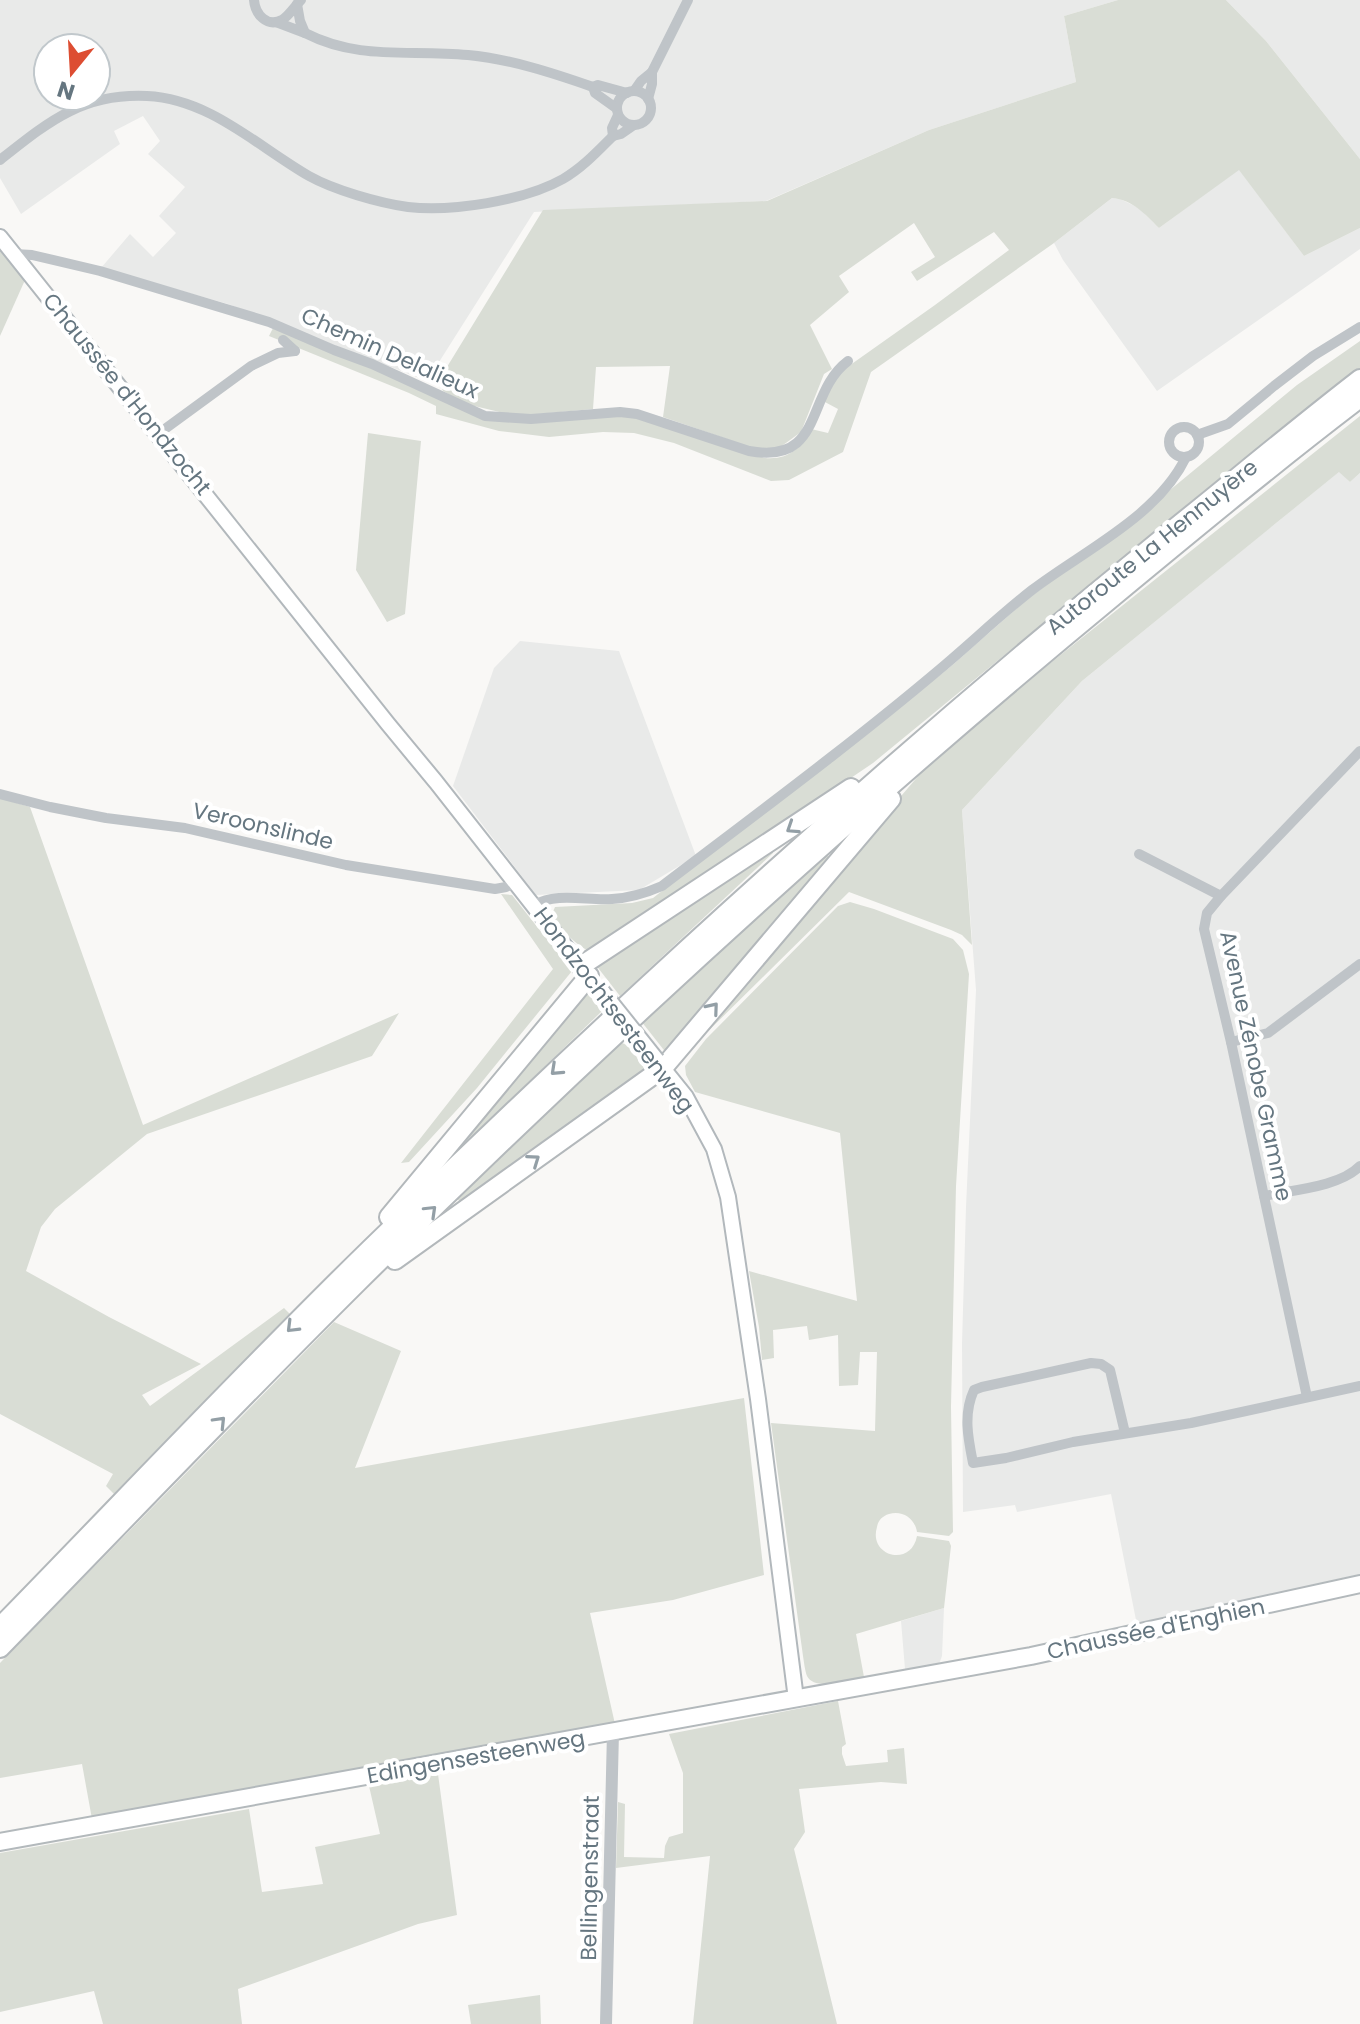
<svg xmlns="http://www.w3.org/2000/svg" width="1360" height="2024" viewBox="0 0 1360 2024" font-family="Poppins,sans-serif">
  <rect width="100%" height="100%" fill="#f9f8f6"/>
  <g fill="#e9eae9" fill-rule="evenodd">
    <path d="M0,0h1118l-54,16 12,66 -147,48 -163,71 -232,11 -107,169 -199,-77 -127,-36 29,-34 23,23 23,-24 -17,-17 26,-29 -37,-33 12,-13 -17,-25 -29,15 6,13 -99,70 -21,-36zM48,48h48v48h-48z"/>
    <path d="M1226,0h134v159l-94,-118z"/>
    <path d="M1239,169l65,87 56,-28v21l-203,142 -94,-131 -9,-17 58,-45 8,1 19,9 20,20z"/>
    <path d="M1340,471l10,11 10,-9v1101l-223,51 -26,-131 -94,18 -2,-7 -52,7 -1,-168 4,-137 10,-217 -14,-180 120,-129z"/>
    <path d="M520,641l99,10 77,205 -57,34 -103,5 -83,-109 41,-118z"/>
    <path d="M944,1608l-2,48 -3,8 -34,5 -4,-48z"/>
  </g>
  <g fill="#d9ddd5">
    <path d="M1118,0h108l40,41 94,118v69l-56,28 -65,-86 -80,58c-14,-14 -26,-28 -47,-30l-58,45 -183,129 -28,80 -54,28 -18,1 -97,-38 -40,-10 -31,-1 -54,5 -50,-6 -63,-17v-8l-27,-13 -140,-57 4,-8 227,92 118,-6 45,10 102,34c24,2 36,-10 46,-29l17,4 10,-24 -15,-8 10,-21 13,-12 89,-63 74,-55 -15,-18 -77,49 -6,-9 24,-15 -21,-34 -75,53 10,16 -39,33 22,44 -8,5 -23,58 -22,16h-26l-90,-31 7,-51 -74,1 -3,42 -77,7 -50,-12 -23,-13 -4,-11 104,-170 224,-9 162,-71 147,-48 -12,-66z"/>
    <path d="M0,250l25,30 -25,56z"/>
    <path d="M1360,341v27l-123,96 -364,299 -280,190c-17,-7 -32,-23 -41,-39l3,-7 77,-4 21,-5 296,-230 76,-67 116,-87 156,-129z"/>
    <path d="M1360,416v57l-10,9 -11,-10 -257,209 -120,129 10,135 -10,-10 -11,-5 -102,-38 -161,159 -4,-2 236,-275 79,-70z"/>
    <path d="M368,433l53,8 -16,173 -18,8 -31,-52z"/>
    <path d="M0,798l30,9 113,318 256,-112 -27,43 -225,78 -92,75 -14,18 -15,44 83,46 92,47 -59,31 8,11 134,-98 6,6 -176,180 -8,-8 7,-12 -113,-60z"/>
    <path d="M771,845l2,8 -153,143 -25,-32z"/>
    <path d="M827,855l4,5 -164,194 -26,-33z"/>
    <path d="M501,894l11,1 60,76 -95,117 -68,74 -8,1 152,-194z"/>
    <path d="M850,902l24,7 79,30 10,11 6,24 -13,212 -5,221 2,125 -4,4 -32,-4c-2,-13 -14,-22 -28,-18 -7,2 -11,7 -12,13 -9,29 34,41 40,9l32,5 2,5 -7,62 -88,26 8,43c-14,2 -49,15 -57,-1 -2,-5 -3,-14 -4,-20l-32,-233 104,8 2,-79h-17l-2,33 -19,1 -1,-51 -29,5 -2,-14 -34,4 1,28 -12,2 -3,-33 -10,-56 108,30 -17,-168 -145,-41 -9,-17 -1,-9 21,-27 132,-133z"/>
    <path d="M584,994h4l14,17 -140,136 -5,-4z"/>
    <path d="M622,1043l7,3 17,25 -183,133 -6,-5 155,-150z"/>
    <path d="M334,1322l67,29 -46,117 389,-70 20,177 -91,25 -83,13 25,111 -523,95 -10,-55 -82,14v-115z"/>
    <path d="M838,1701l8,43 -4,3v7l4,12 42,-4 -1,-12 17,-2 3,36 -26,-2 -82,7 6,43 -11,17 43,175h-144l17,-168 -94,12 2,-66 7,2 -1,53 40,1 1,-12 4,-9 14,-4v-60l-14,-39z"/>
    <path d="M438,1774l19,141 -39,9 -180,65 4,35h-139l-9,-33 -94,21v-159l249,-44 13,83 61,-8 -8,-37 65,-13 -11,-48z"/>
    <path d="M540,1995l1,29h-70l-3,-19z"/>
  </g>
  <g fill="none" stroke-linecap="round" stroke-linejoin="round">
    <g stroke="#b2b8bc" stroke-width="18">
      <g id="secondary">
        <path d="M0,237l388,487 48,58 151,192"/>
        <path d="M657,1061l29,36 28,52 14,48 30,202 38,300"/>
      </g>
    </g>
    <g stroke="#b3b9bc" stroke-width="20">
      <path id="primary" d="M0,1842l1031,-186 329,-72"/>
    </g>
    <g stroke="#b3b8bb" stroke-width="22">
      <g id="motorway">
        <path d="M581,966l270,-178"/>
        <path d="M389,1217l200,-241"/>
        <path d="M395,1260l268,-192 228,-269"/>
        <path d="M0,1627c123,-126 244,-255 370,-378 255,-249 518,-488 795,-713 65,-52 129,-106 195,-157"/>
        <path d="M0,1648c119,-122 236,-245 357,-365 243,-240 494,-470 757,-687 81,-67 162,-134 246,-198"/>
      </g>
    </g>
    <g stroke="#bfc4c8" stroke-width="10">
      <path d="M254,0c1,14 13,28 28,20 7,-4 13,-14 19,-20"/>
      <path d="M276,22l29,11 -5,-12 -3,-17"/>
      <path d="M305,33c55,28 104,16 163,22 42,4 85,18 125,32"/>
      <path d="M652,72l36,-72"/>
      <path d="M634,91l7,-10 11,-9v12l-4,15"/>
      <circle cx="634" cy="108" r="17"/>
      <path d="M616,108l-21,-15 -2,-6 5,-2 29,8"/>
      <path d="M618,115l-6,13 1,8 8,-2 13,-9"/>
      <path d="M0,160c48,-38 82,-67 147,-64 63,3 110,50 162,80 25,14 70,27 99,31 43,5 116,-6 155,-28 19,-11 34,-27 50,-43"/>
      <path d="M14,254l18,1 68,16 169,51 65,28 38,14 113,52 46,3 89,-7 17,2 112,37c76,14 56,-58 99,-90"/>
      <path d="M283,340l12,11"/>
      <circle cx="1184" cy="442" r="15"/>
      <path d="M158,434l93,-68 27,-13 17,-2"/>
      <path d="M1197,435l31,-11 46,-38 39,-30 47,-29"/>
      <path d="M0,794l50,13 56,11 79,10 161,37 149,24 11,-2 10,-5"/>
      <path d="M1139,854l82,42"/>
      <path d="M535,905c21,-13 53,-4 77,-6 18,-1 34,-6 50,-13 93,-71 188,-141 278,-217 31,-26 60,-54 92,-79 51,-39 126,-74 154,-133"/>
      <path d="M1231,1042l37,-9 92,-69"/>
      <path d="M1264,1196c28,-6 76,-9 96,-30"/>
      <path d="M1307,1397l-76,-355 -27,-113 3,-16 14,-17 139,-145"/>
      <path d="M1125,1433l-15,-63 -9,-6 -10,-1 -109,24 -8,3c-11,24 -6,48 -1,73l33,-5 67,-16 118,-19 169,-37"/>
    </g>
    <path stroke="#bfc4c8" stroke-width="12" d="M606,2024l7,-292"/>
    <use href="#secondary" stroke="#fff" stroke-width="14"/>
    <use href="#primary" stroke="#fff" stroke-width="16"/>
    <use href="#motorway" stroke="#fff" stroke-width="18"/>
    <g stroke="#b2b8bc" stroke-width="18" stroke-linecap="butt">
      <path id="secondary-bridge" d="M598,986l59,74"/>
    </g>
    <use href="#secondary-bridge" stroke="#fff" stroke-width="14"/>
  </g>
  <defs><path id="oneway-chevron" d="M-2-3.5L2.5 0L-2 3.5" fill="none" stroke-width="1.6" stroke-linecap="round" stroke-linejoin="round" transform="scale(2)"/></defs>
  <g stroke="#939fa6">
    <use href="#oneway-chevron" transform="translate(792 828) rotate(147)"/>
    <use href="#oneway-chevron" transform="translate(713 1008) rotate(-50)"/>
    <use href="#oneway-chevron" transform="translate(556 1070) rotate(137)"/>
    <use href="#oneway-chevron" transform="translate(534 1160) rotate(-35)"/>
    <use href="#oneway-chevron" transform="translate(431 1211) rotate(-44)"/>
    <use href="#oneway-chevron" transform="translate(292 1327) rotate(135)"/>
    <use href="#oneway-chevron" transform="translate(220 1422) rotate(-46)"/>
  </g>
  <g text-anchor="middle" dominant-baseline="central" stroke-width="8" stroke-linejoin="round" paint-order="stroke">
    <g font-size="22" fill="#657680" stroke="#fff">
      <text transform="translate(390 353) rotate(24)">Chemin Delalieux</text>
      <text transform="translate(127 394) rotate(51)">Chaussée d'Hondzocht</text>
      <text transform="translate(1152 547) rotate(-39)">Autoroute La Hennuyère</text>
      <text transform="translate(263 826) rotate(13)">Veroonslinde</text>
      <text transform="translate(614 1010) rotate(53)">Hondzochtsesteenweg</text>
      <text transform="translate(1256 1066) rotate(78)">Avenue Zénobe Gramme</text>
      <text transform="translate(1156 1629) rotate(-12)">Chaussée d'Enghien</text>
      <text transform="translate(476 1757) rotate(-10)">Edingensesteenweg</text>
      <text transform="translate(590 1878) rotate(-89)">Bellingenstraat</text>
    </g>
  </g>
  <g transform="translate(72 72) rotate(198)"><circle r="38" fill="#ffffff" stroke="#c1c8cc" stroke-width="2"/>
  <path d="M0-6L14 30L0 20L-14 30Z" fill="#dd4d32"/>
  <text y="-12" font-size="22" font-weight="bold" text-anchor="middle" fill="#657680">N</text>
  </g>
</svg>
